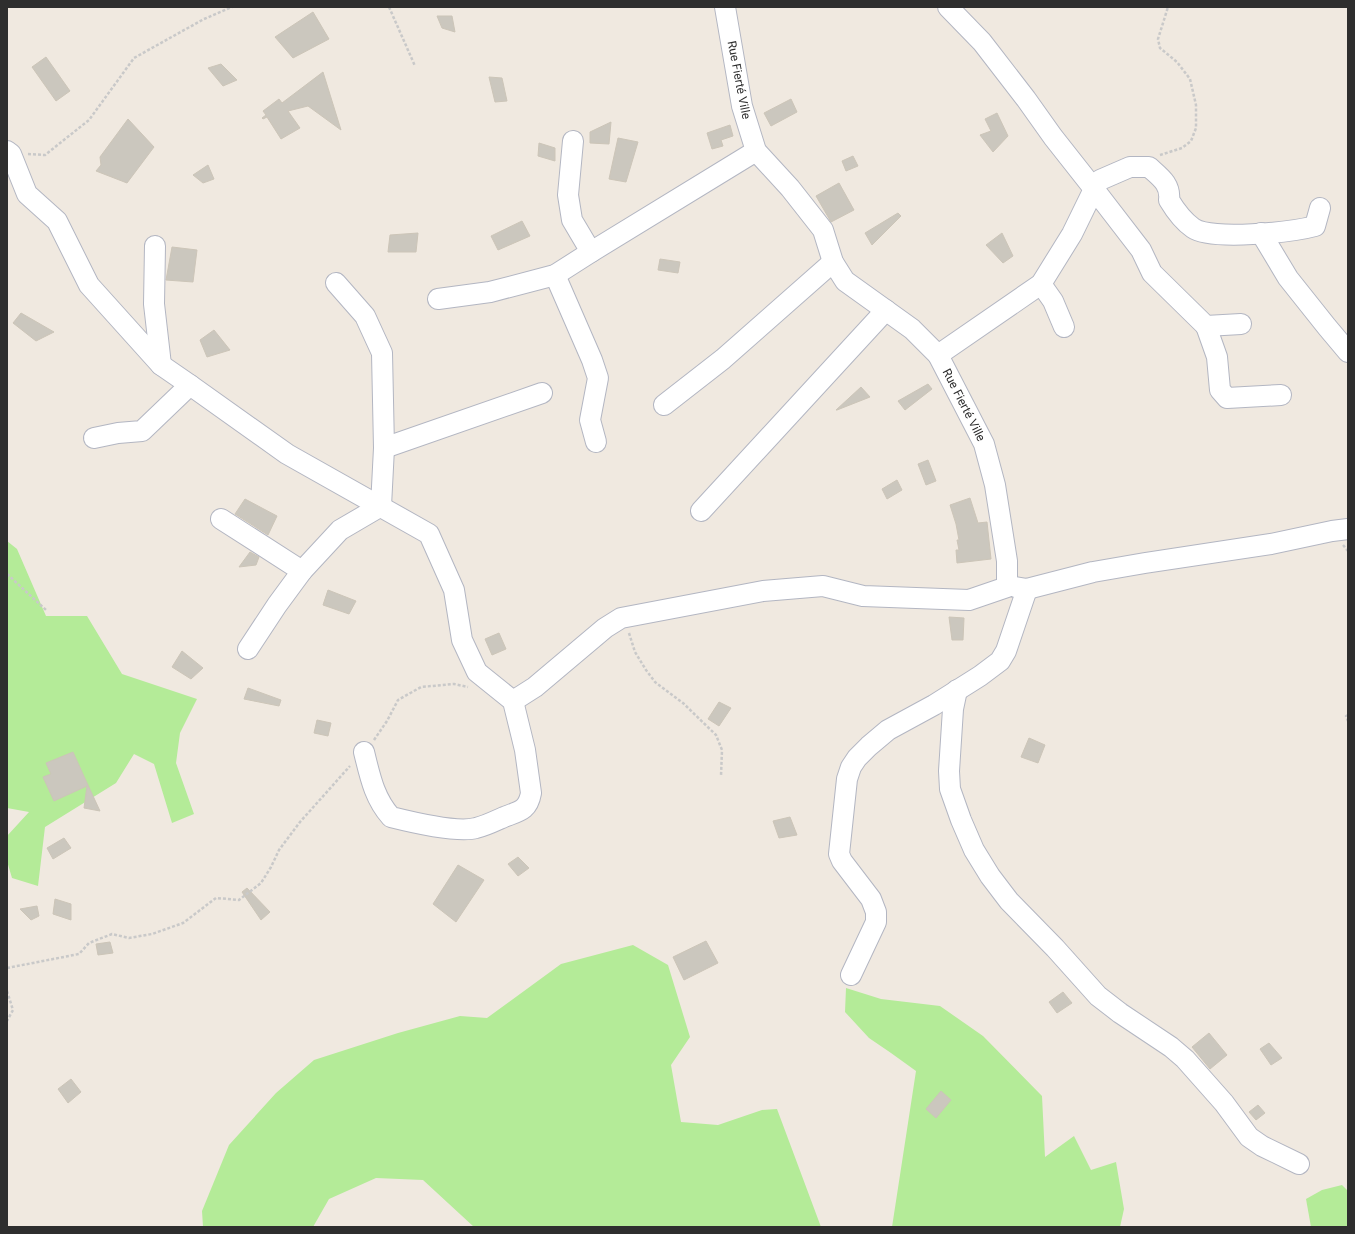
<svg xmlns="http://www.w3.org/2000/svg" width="1355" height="1234" viewBox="0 0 1355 1234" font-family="Roboto,sans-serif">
  <rect width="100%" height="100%" fill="#f0e9e0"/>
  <g fill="#b4eb98">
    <path d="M7,541l10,8 29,67h41l35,58 75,25 -17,34 -4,30 18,51 -22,9 -18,-59 -20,-10 -18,29 -71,44 -7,59 -26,-8 -5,-17v-25l22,-24 -22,-4z"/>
    <path d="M633,945l35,20 22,72 -19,28 10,57 37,3 44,-15 15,-1 44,118h-347l-51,-47 -47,-2 -47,21 -16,28h-110l-1,-16 27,-66 47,-52 38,-33 84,-27 62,-17 27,2 74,-54z"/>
    <path d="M846,988l35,11 59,7 43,30 59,60 3,61 29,-21 17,34 25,-8 8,47 -4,18h-228l24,-156 -25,-18 -22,-15 -24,-26z"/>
    <path d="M1342,1185l6,6v36h-37l-5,-28 16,-9z"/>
  </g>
  <g fill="#cbc7be" stroke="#ccc5b8">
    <path d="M313,12l16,27 -36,19 -18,-21z"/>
    <path d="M437,16h15l3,16 -13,-4z"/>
    <path d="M46,57l24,34 -14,10 -24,-34z"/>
    <path d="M221,64l16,16 -14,6 -15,-18z"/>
    <path d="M323,72l18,58 -33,-24 -20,5 12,17 -19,11 -14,-22 -4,2 -1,-1 4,-3 -3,-4 16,-12 3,4z"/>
    <path d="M489,77l13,1 5,23 -12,1z"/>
    <path d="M791,99l6,13 -26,14 -7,-13z"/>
    <path d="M997,113l11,23 -15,16 -13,-17 11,-4 -6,-12z"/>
    <path d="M128,119l26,28 -27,36 -31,-12 5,-6 -1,-8z"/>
    <path d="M611,122l-2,22 -19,-1v-11z"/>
    <path d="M730,125l3,11 -12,4 2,6 -11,3 -5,-16z"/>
    <path d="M618,138l20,4 -12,40 -17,-3z"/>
    <path d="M539,143l16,5v13l-17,-5z"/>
    <path d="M853,156l5,10 -12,5 -4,-10z"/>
    <path d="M208,165l6,14 -11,4 -10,-8z"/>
    <path d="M839,183l15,27 -23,12 -15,-26z"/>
    <path d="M898,213l3,3 -29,29 -7,-12z"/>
    <path d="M522,221l8,15 -32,14 -7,-14z"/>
    <path d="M418,233l-2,19h-28l2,-17z"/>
    <path d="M1002,233l11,23 -10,7 -17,-18z"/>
    <path d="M172,247l25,3 -4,32 -27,-2z"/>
    <path d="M660,259l20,3 -2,11 -20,-3z"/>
    <path d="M21,313l33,19 -18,9 -23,-18z"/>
    <path d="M214,330l16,20 -23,7 -7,-17z"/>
    <path d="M928,384l4,5 -27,21 -7,-9z"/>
    <path d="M861,387l9,10 -33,13h-1z"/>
    <path d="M928,460l8,21 -10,4 -8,-21z"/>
    <path d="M897,480l5,10 -15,9 -5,-10z"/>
    <path d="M970,498l8,25 9,-1 4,37 -34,4 -1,-13h3l-2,-10h2l-3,-16 -6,-19z"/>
    <path d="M245,499l32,17 -9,19 -33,-21z"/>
    <path d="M250,552l9,5 -3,8 -17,2z"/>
    <path d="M328,590l28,11 -7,13 -26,-9z"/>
    <path d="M949,617l15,1 -1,22h-11z"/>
    <path d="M499,633l7,16 -14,6 -7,-16z"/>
    <path d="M182,651l21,17 -12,11 -19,-12z"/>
    <path d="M248,688l33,12 -2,6 -35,-7z"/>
    <path d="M719,702l12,6 -12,18 -11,-7z"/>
    <path d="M317,720l14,3 -3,13 -14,-3z"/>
    <path d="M1029,738l16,7 -7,18 -17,-6z"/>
    <path d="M73,752l14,31 13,28 -16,-3 3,-22 -33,15 -11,-24 8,-3 -5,-11z"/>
    <path d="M790,817l7,18 -18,3 -6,-17z"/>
    <path d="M64,838l7,10 -18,11 -6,-11z"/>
    <path d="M518,857l11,11 -11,8 -10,-12z"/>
    <path d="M458,865l26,15 -28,42 -23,-18z"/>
    <path d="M247,888l23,24 -9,8 -19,-28z"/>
    <path d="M55,899l16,5v16l-18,-6z"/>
    <path d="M37,906l2,10 -8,4 -11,-11z"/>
    <path d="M706,941l12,22 -34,17 -11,-23z"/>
    <path d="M110,942l3,11 -15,2 -2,-11z"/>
    <path d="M1063,992l9,11 -15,10 -8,-11z"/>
    <path d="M1209,1033l18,22 -17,14 -18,-22z"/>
    <path d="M1269,1043l13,15 -11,7 -11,-16z"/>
    <path d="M71,1079l10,13 -13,11 -10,-14z"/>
    <path d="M941,1091l10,9 -15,18 -10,-9z"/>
    <path d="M1258,1105l7,8 -9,7 -7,-8z"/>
  </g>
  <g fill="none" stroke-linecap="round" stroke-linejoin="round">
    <g stroke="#b3b6c2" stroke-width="22">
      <g id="minor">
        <path d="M948,7l34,35 44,57 27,38 41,52 47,61 11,23 54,53 35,-2"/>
        <path d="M573,141l-5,54 4,25 19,32"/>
        <path d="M7,151l4,3 16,40 30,27 32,64 72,80 29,20 97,69 142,80 25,56 8,50 15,32 36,29 12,49 6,43c-3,17 -11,18 -27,24 -9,4 -19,9 -28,11 -18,5 -65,-6 -85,-11 -17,-19 -21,-41 -27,-65"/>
        <path d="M1261,233l27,45 39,49 21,25"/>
        <path d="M155,246l-1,58 7,61"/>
        <path d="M555,275l37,85 6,18 -8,42 6,22"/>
        <path d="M1041,284l12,17 11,26"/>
        <path d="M438,299l52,-7 65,-17 36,-23 165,-101"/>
        <path d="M1206,326l11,31 3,33 7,8 54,-3"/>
        <path d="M938,355l103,-71 31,-50 22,-45 6,-9 30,-13h19c11,10 22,17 20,33 6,10 14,21 24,28 18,13 100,4 122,-2l5,-18"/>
        <path d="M664,405l59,-46 110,-97"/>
        <path d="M94,438l24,-5 24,-2 48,-46"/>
        <path d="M384,448l158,-55"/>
        <path d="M701,511l185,-201"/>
        <path d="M221,519l81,52 38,-41 41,-24 3,-58 -2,-95 -17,-37 -29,-33"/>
        <path d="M1015,587l12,2 66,-17 52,-9 126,-19 61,-13 16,-2"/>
        <path d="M248,649l29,-44 25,-34"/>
        <path d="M957,690l-4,19 -4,62 1,18 11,31 13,30 16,26 19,25 46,47 43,48 22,17 51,34 14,12 39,44 25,34 13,9 37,18"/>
        <path d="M513,701l22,-14 70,-59 16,-10 142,-27 60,-5 40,10 106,4 38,-13v-26l-12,-76 -11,-41 -46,-89 -26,-26 -67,-48 -12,-19 -10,-32 -33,-42 -34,-37 -14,-45 -17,-99"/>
        <path d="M851,975l25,-53v-10l-5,-13 -29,-38 -3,-7 8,-75 4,-12 6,-9 12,-12 19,-16 46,-25 46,-29 20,-15 6,-10 21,-62"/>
      </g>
    </g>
    <g stroke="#c9c9c9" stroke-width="2.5" stroke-dasharray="3 2" stroke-linecap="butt">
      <path d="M389,7l26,59"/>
      <path d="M28,154l17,1 44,-35 45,-62 70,-39 28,-12"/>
      <path d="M1160,155l22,-7 9,-7 5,-13v-23l-6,-26 -13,-17 -17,-14 -2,-9 10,-32"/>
      <path d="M1343,545l5,6"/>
      <path d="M7,574l39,36"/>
      <path d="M629,633l6,19 11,18 9,12 28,21 33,32 6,15 -1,26"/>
      <path d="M1348,715l-2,1 2,5"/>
      <path d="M374,740l13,-19 11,-21 23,-13 33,-3 14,3"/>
      <path d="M7,968l72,-14 10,-11 23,-9 17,4 23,-4 31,-11 33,-25 23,2 22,-17 10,-16 8,-17 21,-28 50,-56"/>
      <path d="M7,991l6,19 -6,11"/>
    </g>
    <use href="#minor" stroke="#fff" stroke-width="20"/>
  </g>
  <g text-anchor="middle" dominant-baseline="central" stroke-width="3" stroke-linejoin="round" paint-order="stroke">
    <g font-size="12" fill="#2e2e2e" stroke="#fff">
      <text transform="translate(739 80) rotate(79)">Rue Fierté Ville</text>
      <text transform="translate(964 405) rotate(63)">Rue Fierté Ville</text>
    </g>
  </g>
  <rect width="1355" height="1234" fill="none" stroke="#2e2e2e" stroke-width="16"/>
</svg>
